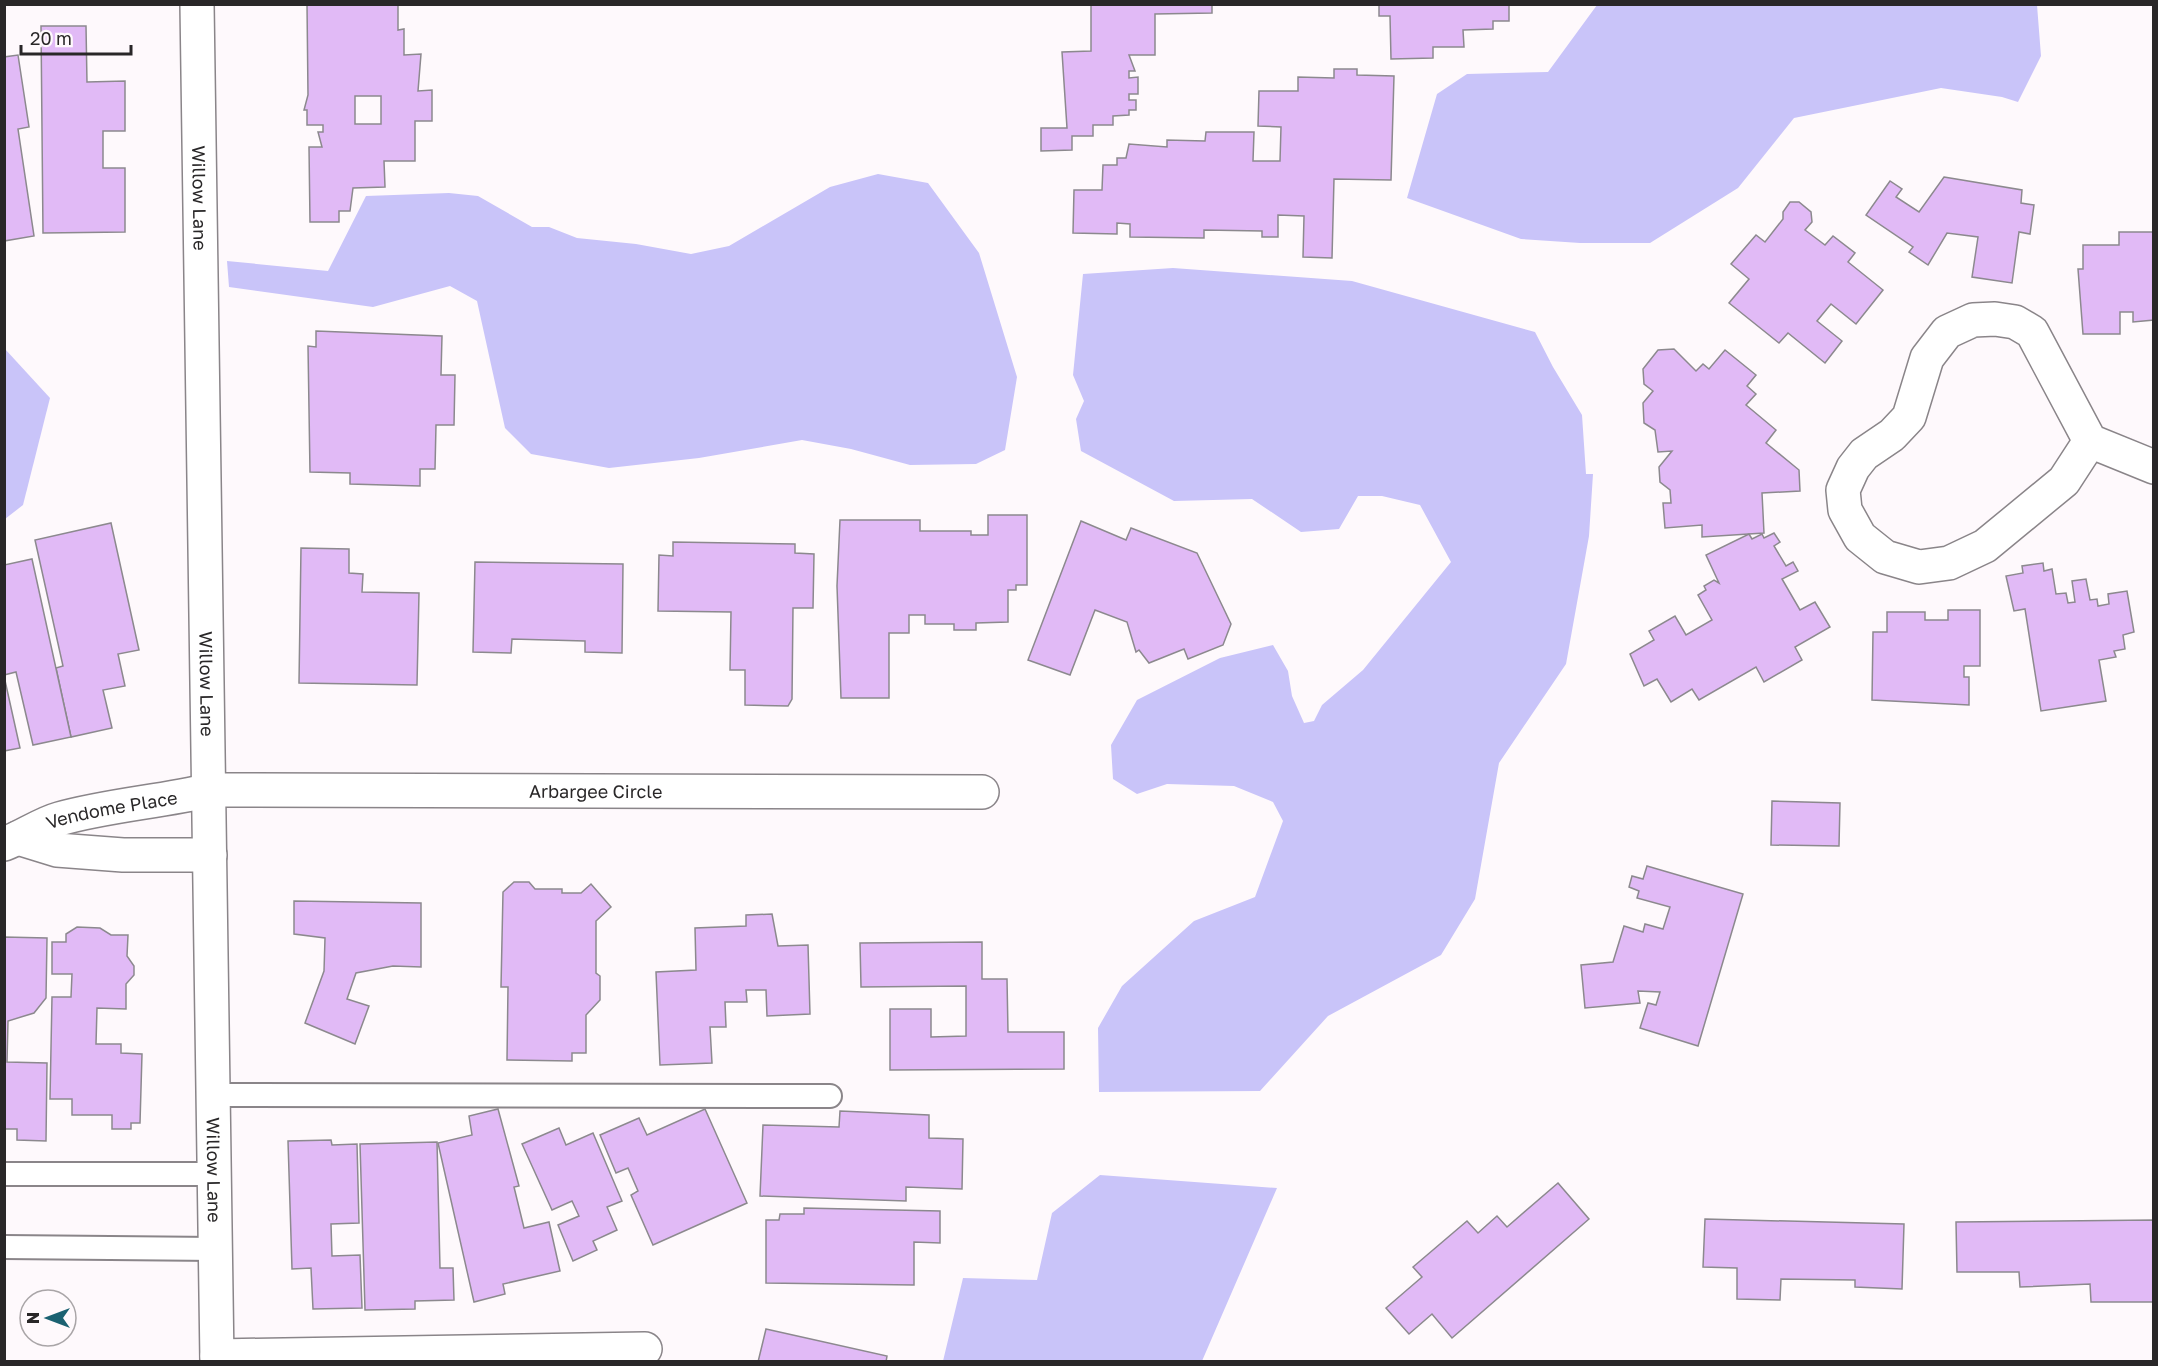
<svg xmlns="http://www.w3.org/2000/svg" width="2158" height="1366" viewBox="0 0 2158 1366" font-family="'Golos Text',sans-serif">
  <rect width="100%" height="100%" fill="#fef9fc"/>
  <g fill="#c9c4f9">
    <path d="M1597,5h440l4,51 -23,46 -16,-5 -61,-9 -147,30 -56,70 -88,55h-70l-59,-4 -114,-41 30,-104 30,-20 81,-2z"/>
    <path d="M878,174l50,9 51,70 38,124 -12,73 -29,14 -66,1 -59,-16 -49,-9 -103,18 -90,10 -78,-14 -26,-26 -28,-127 -27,-15 -77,21 -144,-20 -2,-26 101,10 38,-75 83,-3 29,3 54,31h17l28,11 59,6 55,10 38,-8 101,-59z"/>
    <path d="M1173,268l179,13 183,51 18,35 29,48 4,59h7l-4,62 -23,128 -67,99 -24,136 -34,56 -113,61 -68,75 -161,1 -1,-64 24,-42 72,-65 61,-24 28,-76 -10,-19 -39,-16 -67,-2 -30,10 -24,-15 -2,-34 26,-45 83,-42 53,-13 15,26 4,25 12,27 10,-2 8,-16 41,-35 88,-108 -31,-57 -38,-9h-24l-19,33 -38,3 -49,-33 -78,2 -93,-50 -5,-32 8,-18 -11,-26 10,-101z"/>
    <path d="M5,349l45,49 -27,107 -18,14z"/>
    <path d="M1100,1175l177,13 -75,173h-259l20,-83 74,2 15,-67z"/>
  </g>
  <g fill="#e1baf6" stroke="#8c898e" stroke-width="1.5" fill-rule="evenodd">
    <path d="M307,4h91v26l6,-1v26l17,-1 -3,37 14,-1v31h-17v40h-31l1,26 -32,1 -3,23h-11v11h-29l-1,-75h13l-4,-15h5v-7h-16v-15h-3l4,-15zM355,96h26v28h-26z"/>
    <path d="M1091,4h121v9l-57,1v41h-26l6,16h-6v7l9,-1v17h-9v6h7v10h-7v5l-16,1v9h-20v11h-21v14l-31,1v-23h26l-5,-76 29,-1z"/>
    <path d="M1379,4h130v17h-16v8l-30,1 1,17h-31v11l-42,1 -1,-43h-11z"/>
    <path d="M41,26h45l1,56 38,-1v50h-22v37h22v64l-82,1z"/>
    <path d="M18,55l11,72 -11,2 16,107 -30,5v-184z"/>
    <path d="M1334,69h23v6l37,1 -3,104 -57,-1 -2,79 -29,-1 1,-41 -26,-1v22h-16v-6l-58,-1v8l-74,-1v-13l-13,-1v11l-44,-1 1,-43h28l1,-25h14v-7h9l3,-14 38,3v-7l38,1 1,-9h48l-1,29h27l1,-34 -23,-1 1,-35h39v-14l36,1z"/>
    <path d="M1944,177l78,13 -1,13 13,2 -4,29 -11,-2 -7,51 -40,-6 6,-40 -31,-4 -19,32 -19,-13 4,-5 -47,-32 24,-34 12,8 -6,8 23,15z"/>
    <path d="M1790,202h9l12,10 1,10 -7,8 20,15 8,-9 22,17 -7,9 35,28 -27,34 -25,-20 -14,17 25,20 -17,22 -37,-30 -9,10 -50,-40 20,-24 -18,-15 25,-29 9,7 18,-23v-7z"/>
    <path d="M2119,232h34l1,88 -21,2v-10h-13v22h-37l-5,-65h5v-24h36z"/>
    <path d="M316,331l126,5 -1,39h14l-1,50h-18l-1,44h-15v17l-70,-2v-11l-40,-1 -2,-126 8,1z"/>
    <path d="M1674,349l22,22 7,-7 6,5 16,-19 31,25 -9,11 9,8 -10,11 30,25 -10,13 33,27 1,21 -38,2 2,40 -62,4v-12l-37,3 -2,-25h8l-1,-13 -10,-8 -1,-15 13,-16 -14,1 -3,-22 -11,-7 -1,-20 10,-12 -9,-7 -1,-15 15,-19z"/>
    <path d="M988,515h39v70h-11v5h-8v32l-32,1v7h-22v-6h-29v-9h-16v18h-20v65h-48l-4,-112 3,-66h80v11h51v4h17z"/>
    <path d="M1081,521l45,19 5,-12 66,25 34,71 -8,21 -35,14 -4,-10 -35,14 -10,-13 -3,2 -9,-30 -32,-12 -25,65 -42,-15z"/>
    <path d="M111,523l28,127 -21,4 7,32 -22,4 9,38 -41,9 -15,-69 7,-2 -28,-126z"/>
    <path d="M1774,533l6,9 -6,4 12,20 7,-4 5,9 -16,8 18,31 15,-8 15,25 -35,20 7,13 -38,22 -8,-15 -57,33 -7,-11 -21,13 -14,-23 -13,7 -14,-32 24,-14 -5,-9 26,-15 11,19 26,-15 -14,-25 8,-5 -2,-4 10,-6 5,3 -13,-28 43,-21 3,5 10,-5 2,4z"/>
    <path d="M673,542l122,2v9l19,1 -1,54h-20l-1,91 -4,7 -43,-1v-35h-15l1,-58 -73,-1 1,-56 14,1z"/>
    <path d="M301,548l48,1v24l14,1 -1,18 57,1 -2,92 -118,-2z"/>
    <path d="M32,559l39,178 -38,8 -17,-73 -12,3v-110z"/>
    <path d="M475,562l148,2 -1,89 -37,-1v-11l-73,-2 -1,14 -38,-1z"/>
    <path d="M2043,563l1,8 8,-2 4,25 10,-1 2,10 7,-1 -3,-21 14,-2 4,21 7,-1 1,7 11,-2 -1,-10 19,-3 7,41 -11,3 2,14 -11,2 2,6 -17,3 7,41 -65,10 -16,-102 -11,2 -8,-35 17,-3 -1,-7z"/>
    <path d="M1948,610h32v56h-16v11h5v28l-97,-5 1,-68h14v-20h38v8h23z"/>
    <path d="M4,676l16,72 -16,3z"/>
    <path d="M1772,801l68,2 -1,43 -68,-1z"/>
    <path d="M1647,866l96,28 -45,152 -58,-18 8,-25 8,2 4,-13 -22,-1 2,12 -55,5 -4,-43 32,-3 11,-36 19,6 2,-8 18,5 7,-22 -33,-9 2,-7 -10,-4 3,-11 11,3z"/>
    <path d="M514,882h15l6,7h27v4h19l10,-9 20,23 -15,14v52l4,3v24l-14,15v38h-14v8l-65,-1 1,-73h-7l2,-95z"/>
    <path d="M294,901l127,2v64l-28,-1 -37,7 -9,26 22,7 -14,38 -50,-21 19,-52 1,-33 -31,-4z"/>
    <path d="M772,914l6,32 30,-1 2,69 -43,2 -1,-26h-20l1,12h-22l1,25h-16l2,36 -52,2 -4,-93 40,-2 -1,-42 51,-2v-11z"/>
    <path d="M77,927l23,1 11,7h17l-1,21 7,10v9l-8,9v25l-29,-1 -1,36h25v9l21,1 -2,69h-9v6h-19v-14h-40v-16h-22l2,-102h19l1,-23h-20v-32h14v-8z"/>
    <path d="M4,937l43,1 -1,60 -12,15 -26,8 -1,41 40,1 -1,78 -29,-1v-11h-13z"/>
    <path d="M982,942v37h25l1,53h56v37l-174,1v-61h41v28l35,-1v-50l-105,1 -1,-44z"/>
    <path d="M498,1109l21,77 -5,1 10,41 25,-6 11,49 -57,13 2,10 -31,8 -36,-159 34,-8 -3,-19z"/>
    <path d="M705,1109l42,94 -94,42 -22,-50 7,-4 -10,-23 -12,5 -16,-38 39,-17 8,17z"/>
    <path d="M840,1111l89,4v23l34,1 -1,50 -56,-2v14l-146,-5 3,-71 76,2z"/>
    <path d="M559,1128l7,17 27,-12 29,68 -15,6 10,23 -24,11 4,9 -24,11 -15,-36 21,-9 -7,-15 -20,9 -30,-66z"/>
    <path d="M331,1140l1,5 25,-1 2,79 -28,1 1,32 28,-1 2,53 -49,1 -2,-41 -19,1 -4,-128z"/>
    <path d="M437,1142l3,126h13l1,32 -39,1v8l-50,1 -5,-166z"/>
    <path d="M1558,1183l31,36 -137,119 -20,-24 -23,20 -23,-26 36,-31 -9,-10 54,-46 11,12 19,-17 10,11z"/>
    <path d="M804,1208l136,3v32l-26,-1v43l-148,-2v-63h13l1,-6h24z"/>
    <path d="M1705,1219l199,5 -2,65 -47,-2v-7l-74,-1 -1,21 -43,-1v-31l-34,-1z"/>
    <path d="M2154,1220v82h-63l-1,-18 -70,3 -1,-15h-62l-1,-50z"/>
    <path d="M766,1329l121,27 -1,6h-128z"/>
  </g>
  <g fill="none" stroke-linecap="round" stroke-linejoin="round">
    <g stroke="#8a8589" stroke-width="26">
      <g id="lane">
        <path d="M213,1095l617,1"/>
        <path d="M4,1174h210"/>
        <path d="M4,1247l212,2"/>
      </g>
    </g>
    <g stroke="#8a8589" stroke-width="36">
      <g id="street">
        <path id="s1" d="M197,4l20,1358"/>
        <path d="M2090,441l-26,40 -79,65 -36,17 -30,4 -34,-10 -25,-20 -15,-27 -2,-20 10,-22 11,-14 28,-19 17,-18 18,-59 20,-26 26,-12 22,-1 20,3 17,10 58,109 64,26"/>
        <path d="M18,838l39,12 66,5h87"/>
        <path id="s2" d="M4,844c19,-7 37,-20 55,-25 50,-14 101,-17 151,-29l772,2"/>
        <path d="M217,1356l428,-7"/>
      </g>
    </g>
    <use href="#lane" stroke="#fff" stroke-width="22"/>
    <use href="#street" stroke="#fff" stroke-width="33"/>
  </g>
  <g text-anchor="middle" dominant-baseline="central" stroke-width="5" stroke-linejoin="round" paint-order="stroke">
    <g font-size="18" fill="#292728" stroke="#fef9fc">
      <text stroke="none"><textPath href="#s1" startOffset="194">Willow Lane</textPath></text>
      <text stroke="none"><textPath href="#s1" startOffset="680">Willow Lane</textPath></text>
      <text stroke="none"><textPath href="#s2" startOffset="600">Arbargee Circle</textPath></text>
      <text stroke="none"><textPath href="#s2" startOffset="114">Vendome Place</textPath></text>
      <text stroke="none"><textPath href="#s1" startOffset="1166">Willow Lane</textPath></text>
    </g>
  </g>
  <rect width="2158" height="1366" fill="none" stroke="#292728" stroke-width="12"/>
  <g transform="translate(48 1318) rotate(270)"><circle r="28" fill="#fef9fc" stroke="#a9a5a7" stroke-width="1.5"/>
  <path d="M0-4.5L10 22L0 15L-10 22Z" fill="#1a6171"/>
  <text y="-9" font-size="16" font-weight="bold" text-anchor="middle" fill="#292728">N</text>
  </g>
  <path d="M21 45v9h110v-9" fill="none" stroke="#292728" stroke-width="3"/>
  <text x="30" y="45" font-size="18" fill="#292728" stroke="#fef9fc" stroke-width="4.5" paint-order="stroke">20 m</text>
</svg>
